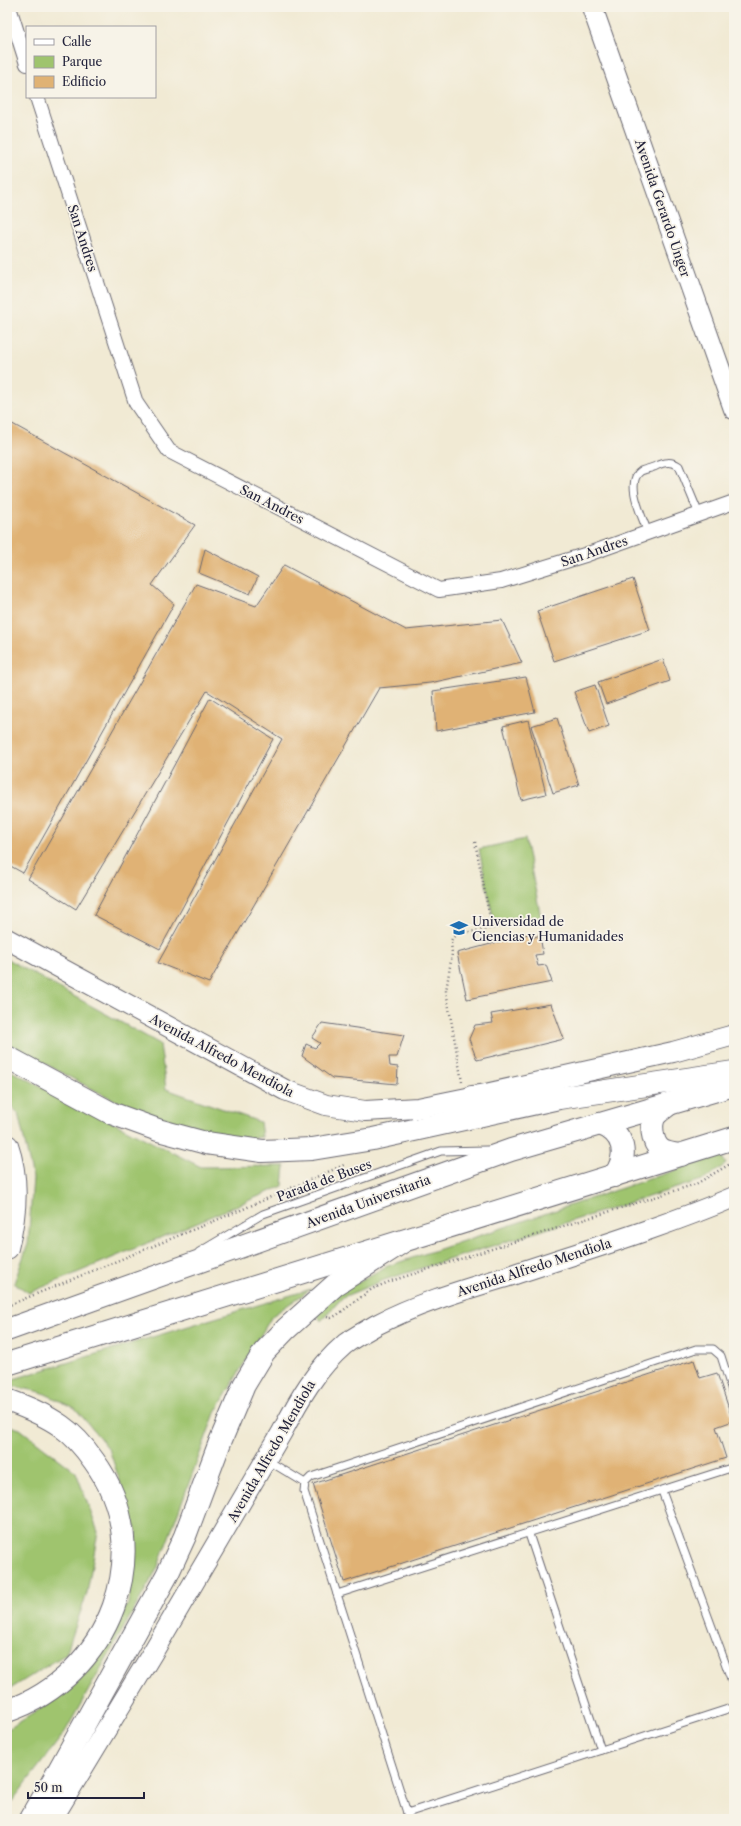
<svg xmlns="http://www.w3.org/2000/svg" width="741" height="1826" viewBox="0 0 741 1826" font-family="'Libre Caslon Text',serif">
  <rect width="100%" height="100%" fill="#f7f3e8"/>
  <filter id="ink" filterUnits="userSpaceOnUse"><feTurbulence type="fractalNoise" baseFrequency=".025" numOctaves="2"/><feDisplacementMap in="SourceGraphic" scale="8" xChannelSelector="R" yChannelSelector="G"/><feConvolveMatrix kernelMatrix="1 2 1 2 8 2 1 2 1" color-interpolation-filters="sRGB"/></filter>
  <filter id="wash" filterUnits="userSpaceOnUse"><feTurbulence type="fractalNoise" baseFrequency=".012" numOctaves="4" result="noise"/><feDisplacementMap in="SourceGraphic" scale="16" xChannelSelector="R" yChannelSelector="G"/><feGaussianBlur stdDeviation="0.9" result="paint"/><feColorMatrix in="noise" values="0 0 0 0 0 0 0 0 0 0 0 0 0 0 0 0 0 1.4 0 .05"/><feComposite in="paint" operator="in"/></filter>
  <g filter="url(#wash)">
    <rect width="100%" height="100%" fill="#f1ead4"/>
    <g fill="#9fc46e" stroke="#607354">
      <path d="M525,839l16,79 -46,9 -16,-78z"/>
      <path d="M7,959l153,85 6,45 94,33 2,15c-10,1 -21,3 -31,1 -81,-12 -153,-57 -224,-95z"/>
      <path d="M7,1069l194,98 84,-1 -2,20 -254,107 -15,-10 14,-39 5,-66 -15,-65 -11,-11z"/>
      <path d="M721,1155l5,9 -21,15 -321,101 -41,17 -22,24 -5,-8 26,-22 43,-24z"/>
      <path d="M311,1289l-39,27 -57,97 -58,156 -92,163 -58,76v-80h3l62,-39 56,-85 9,-72 -28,-83 -34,-41 -34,-16 -34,-7v-4z"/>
      <path d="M7,1425l13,4 56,43 22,60 -11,61 -21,61 -59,37z"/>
    </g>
    <g id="blocks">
      <g fill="#e0b274">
        <path d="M7,421l188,104 -43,60 22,19 -151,269 -16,-9z"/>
        <path d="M205,549l53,28 -8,17 -51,-21z"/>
        <path d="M284,565l122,65 96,-10 20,43 -92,20 -51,5 -170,295 -51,-20 124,-224 -75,-48 -131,218 -48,-30 168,-295 60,22z"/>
        <path d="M633,579l17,51 -96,31 -17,-50z"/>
        <path d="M663,659l7,22 -64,23 -8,-22z"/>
        <path d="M526,677l9,35 -99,19 -3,-40z"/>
        <path d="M595,685l14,41 -20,7 -15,-41z"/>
        <path d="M210,698l63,41 -113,210 -66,-34z"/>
        <path d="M557,718l22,67 -26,8 -22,-67z"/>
        <path d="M528,720l18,74 -25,6 -18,-74z"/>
        <path d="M532,933v5l8,-3 3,19 -8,1 3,11 8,-1 6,17 -85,17 -10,-46z"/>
        <path d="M551,1004l13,35 -87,21 -8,-21 6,-14 18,-2 -2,-9z"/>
        <path d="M322,1023l82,12 -7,22h-8l1,9 8,1 -1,17 -65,-6 -30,-22 4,-12 9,4 5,-5 -8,-5z"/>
        <path d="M694,1360l6,18 17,-5 16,48 -17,6 10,31 -382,124 -31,-98z"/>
      </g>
    </g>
  </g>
  <g filter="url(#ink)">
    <use href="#blocks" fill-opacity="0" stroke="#6a6871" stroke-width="1"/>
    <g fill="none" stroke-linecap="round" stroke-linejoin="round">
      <g stroke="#6a6871" stroke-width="9">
        <g id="lane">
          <path d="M648,533c-5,-15 -24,-51 -7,-62 5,-2 11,-3 15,-5 9,-4 15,-5 23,0l20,48"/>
          <path d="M199,1252l64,-38 178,-63 46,-1"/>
          <path d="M267,1460l38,23"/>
          <path d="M662,1491l72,196"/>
          <path d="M529,1534l72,216"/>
          <path d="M337,1594l397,-127"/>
          <path d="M407,1813l327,-106"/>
          <path d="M409,1819l-105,-328 1,-8 6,-6 385,-128h17l8,7 13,41"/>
        </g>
      </g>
      <g stroke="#6a6871" stroke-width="16">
        <g id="street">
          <path d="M9,7l18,57"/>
          <path d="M37,97l99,306 33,48 270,139 62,-9 87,-27 146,-52"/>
        </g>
      </g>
      <g stroke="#6a6871" stroke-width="22">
        <g id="secondary">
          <path d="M592,7l142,402"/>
          <path d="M7,939l278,151 41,15 39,6 53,-3 54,-11 201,-45 61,-17"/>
          <path d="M52,1819l101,-167 129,-220c17,-33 34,-63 63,-88 9,-7 21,-13 31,-19 42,-22 87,-35 133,-49 75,-25 152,-48 225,-79"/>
        </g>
      </g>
      <g stroke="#6a6871" stroke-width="24">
        <g id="primary">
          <path d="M669,1104c-4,4 -10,7 -14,12 -5,8 -3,26 5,33 5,4 14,5 21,6"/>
          <path d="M600,1124c25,9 29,32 14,52"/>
          <path d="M7,1330l504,-180 223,-65"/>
          <path d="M7,1364l727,-226"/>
        </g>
      </g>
      <g stroke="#6a6871" stroke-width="24">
        <g id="highway">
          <path d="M7,1057l104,56 47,17 48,13 56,8 50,-2 61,-10 186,-41 175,-26"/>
          <path d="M472,1097l59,-4"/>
          <path d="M7,1146c12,34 9,68 0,102"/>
          <path d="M7,1400c19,7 37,14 54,26 13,9 24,22 33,35 66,90 15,216 -87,250"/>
          <path d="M31,1819l23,-40 113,-204 18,-39 35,-94 24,-57 20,-33 22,-23 49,-44 69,-44"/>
        </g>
      </g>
      <g stroke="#6a6871" stroke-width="2.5" stroke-dasharray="1 3" stroke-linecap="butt">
        <path d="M475,842l17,86"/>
        <path d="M462,1082l-16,-91 6,-37 -1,-13 2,-4 5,-3 82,-14"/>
        <path d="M7,1306l234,-96 105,-46"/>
        <path d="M327,1317l4,1 6,-3 35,-26 19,-8 305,-97 34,-20 4,1"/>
      </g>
      <use href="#lane" stroke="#fff" stroke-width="7"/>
      <use href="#street" stroke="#fff" stroke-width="14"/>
      <use href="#secondary" stroke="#fff" stroke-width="20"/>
      <use href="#primary" stroke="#fff" stroke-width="22"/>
      <use href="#highway" stroke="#fff" stroke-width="22"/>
    </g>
  </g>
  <defs>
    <g id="university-bare" transform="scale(1.38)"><path d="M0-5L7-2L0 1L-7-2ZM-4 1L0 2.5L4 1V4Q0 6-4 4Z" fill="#1f6fb2" stroke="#f7f3e8" stroke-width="2.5" paint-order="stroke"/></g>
  </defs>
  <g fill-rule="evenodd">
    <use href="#university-bare" x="459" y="928"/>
  </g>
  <g text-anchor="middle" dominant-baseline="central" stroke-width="3.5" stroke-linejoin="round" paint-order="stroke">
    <g font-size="13" fill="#22223b" stroke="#f7f3e8">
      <text transform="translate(663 208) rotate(71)">Avenida Gerardo Unger</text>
      <text transform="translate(83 238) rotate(72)">San Andres</text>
      <text transform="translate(272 504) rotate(27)">San Andres</text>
      <text transform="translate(594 551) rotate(-19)">San Andres</text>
      <text transform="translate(222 1055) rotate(28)">Avenida Alfredo Mendiola</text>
      <text transform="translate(324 1180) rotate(-20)">Parada de Buses</text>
      <text transform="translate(368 1201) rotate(-20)">Avenida Universitaria</text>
      <text transform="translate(534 1267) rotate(-18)">Avenida Alfredo Mendiola</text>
      <text transform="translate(271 1451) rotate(-60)">Avenida Alfredo Mendiola</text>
    </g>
    <g font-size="13" fill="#22223b" stroke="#f7f3e8" text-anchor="start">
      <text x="472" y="921">Universidad de<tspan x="472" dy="15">Ciencias y Humanidades</tspan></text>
    </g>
  </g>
  <rect width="741" height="1826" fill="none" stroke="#f7f3e8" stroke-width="24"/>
  <rect x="26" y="26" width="130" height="72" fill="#f7f3e8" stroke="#a29fa3"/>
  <rect x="34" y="39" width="20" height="6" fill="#ffffff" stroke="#a29fa3"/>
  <text x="62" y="46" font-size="12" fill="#22223b">Calle</text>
  <rect x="34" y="56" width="20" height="12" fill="#9fc46e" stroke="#a29fa3"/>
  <text x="62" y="66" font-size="12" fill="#22223b">Parque</text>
  <rect x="34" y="76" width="20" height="12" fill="#e0b274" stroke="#a29fa3"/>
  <text x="62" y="86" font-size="12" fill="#22223b">Edificio</text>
  <path d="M28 1792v6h116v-6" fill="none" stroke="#22223b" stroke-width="2"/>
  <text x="34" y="1792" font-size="12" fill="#22223b" stroke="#f7f3e8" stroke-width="3" paint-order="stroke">50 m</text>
</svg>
